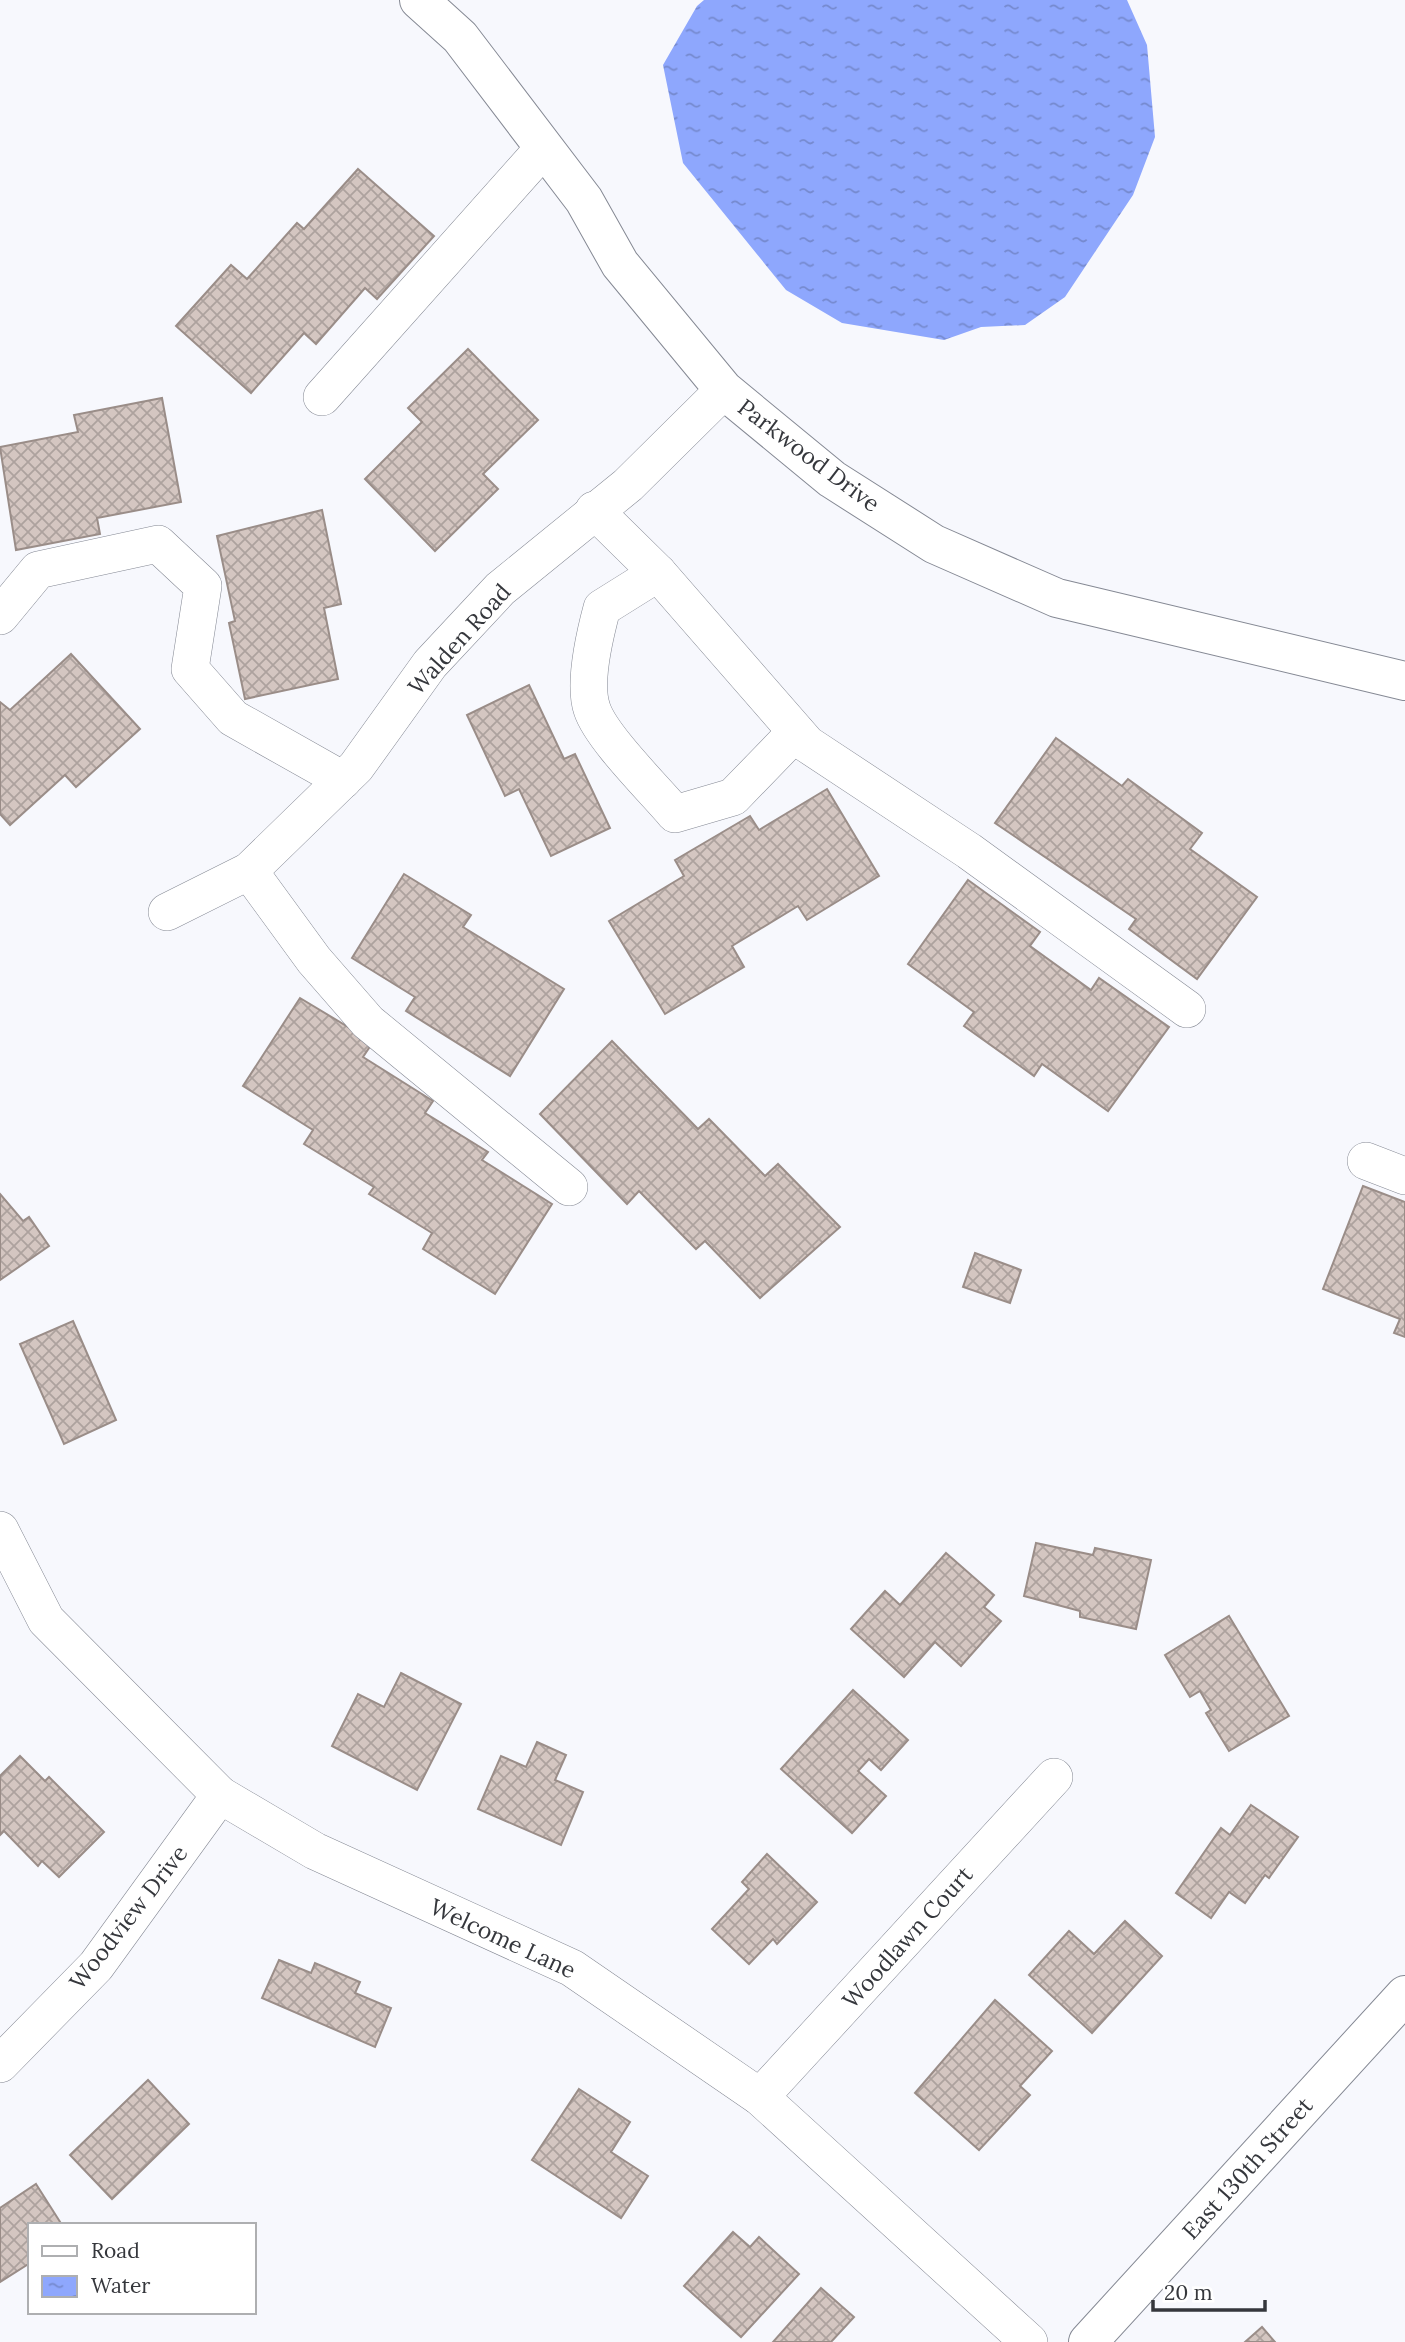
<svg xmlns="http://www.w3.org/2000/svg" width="1405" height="2342" viewBox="0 0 1405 2342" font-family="Lora,serif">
  <defs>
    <pattern id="water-ripples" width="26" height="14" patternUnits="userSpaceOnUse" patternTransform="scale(1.75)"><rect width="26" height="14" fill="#8ea7fd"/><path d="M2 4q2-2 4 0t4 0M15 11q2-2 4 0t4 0" fill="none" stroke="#7589ce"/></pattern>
    <pattern id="building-cross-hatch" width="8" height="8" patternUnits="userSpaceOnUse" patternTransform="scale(1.75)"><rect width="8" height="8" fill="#d4c6c1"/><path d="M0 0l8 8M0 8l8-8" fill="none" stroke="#ada29e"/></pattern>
  </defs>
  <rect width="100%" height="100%" fill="#f7f8fd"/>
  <path fill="url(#water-ripples)" d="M704,0h423l20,45 8,92 -22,58 -68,102 -40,28 -44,2 -37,13 -102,-17 -56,-33 -103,-127 -20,-98 34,-59z"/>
  <g fill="url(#building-cross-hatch)" stroke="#9a8d88" stroke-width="2">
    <path d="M358,169l76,67 -57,63 -12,-11 -49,56 -12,-11 -53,60 -75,-67 55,-61 16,14 50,-56 7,6z"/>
    <path d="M468,349l70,71 -55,54 15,15 -63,62 -70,-72 57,-57 -14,-14z"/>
    <path d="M162,398l19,104 -84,16 3,16 -84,16 -16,-103 78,-15 -4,-17z"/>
    <path d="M322,510l19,94 -17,4 14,71 -93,20 -16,-76 6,-2 -18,-85z"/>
    <path d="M71,654l69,75 -64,58 -11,-12 -55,50 -10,-11v-112l10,8z"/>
    <path d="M529,685l35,74 11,-5 35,74 -59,28 -32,-67 -14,7 -38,-81z"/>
    <path d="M1056,738l66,48 6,-7 74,54 -12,16 67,48 -60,82 -68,-50 7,-10 -141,-96z"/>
    <path d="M827,789l52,87 -72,44 -9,-14 -66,40 12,21 -79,47 -56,-93 75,-45 -9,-16 75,-44 9,14z"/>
    <path d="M404,874l67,41 -8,12 101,62 -54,87 -104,-65 9,-14 -63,-39z"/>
    <path d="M968,880l72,52 -10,14 61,44 8,-12 70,49 -61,84 -66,-47 -8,12 -70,-50 10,-14 -66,-48z"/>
    <path d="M300,998l73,44 -10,15 70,44 -8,12 63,39 -6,8 70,44 -57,90 -72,-45 9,-16 -63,-39 5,-7 -70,-43 9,-14 -70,-44z"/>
    <path d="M612,1041l86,88 11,-10 56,57 13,-12 62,63 -80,71 -55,-57 -9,8 -57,-58 -12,13 -87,-90z"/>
    <path d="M1363,1186l42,16v135l-11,-4 6,-14 -77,-30z"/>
    <path d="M0,1194l23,27 6,-4 20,29 -49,34z"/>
    <path d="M975,1253l46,17 -11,33 -47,-16z"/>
    <path d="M73,1321l43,99 -52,24 -44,-100z"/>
    <path d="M1036,1543l57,12 2,-7 56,12 -15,69 -56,-12v-6l-56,-15z"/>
    <path d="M946,1553l48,42 -10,12 17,14 -40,45 -26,-24 -31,35 -53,-48 34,-38 15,14z"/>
    <path d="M1229,1616l60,100 -60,35 -23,-38 5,-3 -11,-19 -10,6 -25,-42z"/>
    <path d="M401,1673l60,31 -44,86 -85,-44 26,-52 26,13z"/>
    <path d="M853,1690l55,50 -27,30 -12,-11 -11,12 28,25 -34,37 -71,-64z"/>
    <path d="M537,1742l29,13 -11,25 28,12 -22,53 -83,-36 23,-53 25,11z"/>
    <path d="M20,1756l25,25 4,-4 55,55 -45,45 -17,-16 -4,5 -34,-35 -4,4v-59z"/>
    <path d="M1251,1805l47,32 -29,41 -4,-3 -20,28 -16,-11 -18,26 -35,-25 45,-65 9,7z"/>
    <path d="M767,1854l50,48 -40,42 -4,-5 -24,25 -37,-35 37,-40 -7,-7z"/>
    <path d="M1125,1921l37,35 -70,77 -63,-58 40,-44 25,23z"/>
    <path d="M279,1960l32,13 4,-10 45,19 -5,11 36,15 -16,39 -113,-49z"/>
    <path d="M995,2000l57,51 -32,35 10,9 -51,55 -64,-57z"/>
    <path d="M148,2080l41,44 -77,75 -42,-44z"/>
    <path d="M579,2089l51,33 -19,30 37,24 -27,42 -89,-58z"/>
    <path d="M36,2184l26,41h-32v38l-30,19v-74z"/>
    <path d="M733,2232l17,15 9,-10 40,37 -58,63 -57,-51z"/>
    <path d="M821,2288l33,29 -23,25h-58z"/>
    <path d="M1262,2327l13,15h-30z"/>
  </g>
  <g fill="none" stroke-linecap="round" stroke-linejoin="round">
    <g stroke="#858994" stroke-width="38">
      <g id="street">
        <path d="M322,397l222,-249"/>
        <path d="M594,510l64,63 149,171 162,107 218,158"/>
        <path d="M658,573l-56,35c-7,26 -19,75 -10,101 9,28 62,80 83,105l58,-17 63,-65"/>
        <path d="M0,616l38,-46 120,-26 45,42 -13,83 43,49 110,62"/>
        <path d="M249,871l65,89 54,62 201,165"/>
        <path d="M167,912l82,-41 107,-104 74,-103 70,-75 128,-104 96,-95"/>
        <path d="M1366,1161l39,15"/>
        <path d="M0,1530l46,90 174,175 95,56 257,117 188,129 269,245"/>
        <path d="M0,2064l96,-98 124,-171"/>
        <path d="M760,2097l294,-320"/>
      </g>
    </g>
    <g stroke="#858994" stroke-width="40">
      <g id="secondary">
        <path d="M419,0l41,37 124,163 36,64 104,126 108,89 102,65 123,54 348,83"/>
        <path d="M1088,2342l317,-347"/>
      </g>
    </g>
    <use href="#street" stroke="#fff" stroke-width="37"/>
    <use href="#secondary" stroke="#fff" stroke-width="38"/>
  </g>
  <g text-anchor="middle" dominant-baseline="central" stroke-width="5" stroke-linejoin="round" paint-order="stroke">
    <g font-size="23" fill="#35373c" stroke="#fff">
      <text transform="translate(809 455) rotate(37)">Parkwood Drive</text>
      <text transform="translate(459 639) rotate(-48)">Walden Road</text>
      <text transform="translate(128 1917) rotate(-52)">Woodview Drive</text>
      <text transform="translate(907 1937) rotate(-48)">Woodlawn Court</text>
      <text transform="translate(503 1938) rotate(25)">Welcome Lane</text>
      <text transform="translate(1247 2168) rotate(-48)">East 130th Street</text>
    </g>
  </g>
  <rect x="28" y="2223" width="228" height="91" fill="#ffffff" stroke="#aeafb1" stroke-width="2"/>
  <rect x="42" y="2246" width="35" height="10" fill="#ffffff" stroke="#aeafb1" stroke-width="2"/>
  <text x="91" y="2258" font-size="21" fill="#35373c">Road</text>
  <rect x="42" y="2276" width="35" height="21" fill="url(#water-ripples)" stroke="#aeafb1" stroke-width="2"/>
  <text x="91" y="2293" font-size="21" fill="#35373c">Water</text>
  <path d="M1153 2300v10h112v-10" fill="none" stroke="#35373c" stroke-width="3.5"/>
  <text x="1164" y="2300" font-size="21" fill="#35373c" stroke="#ffffff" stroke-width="5" paint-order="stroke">20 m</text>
</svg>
